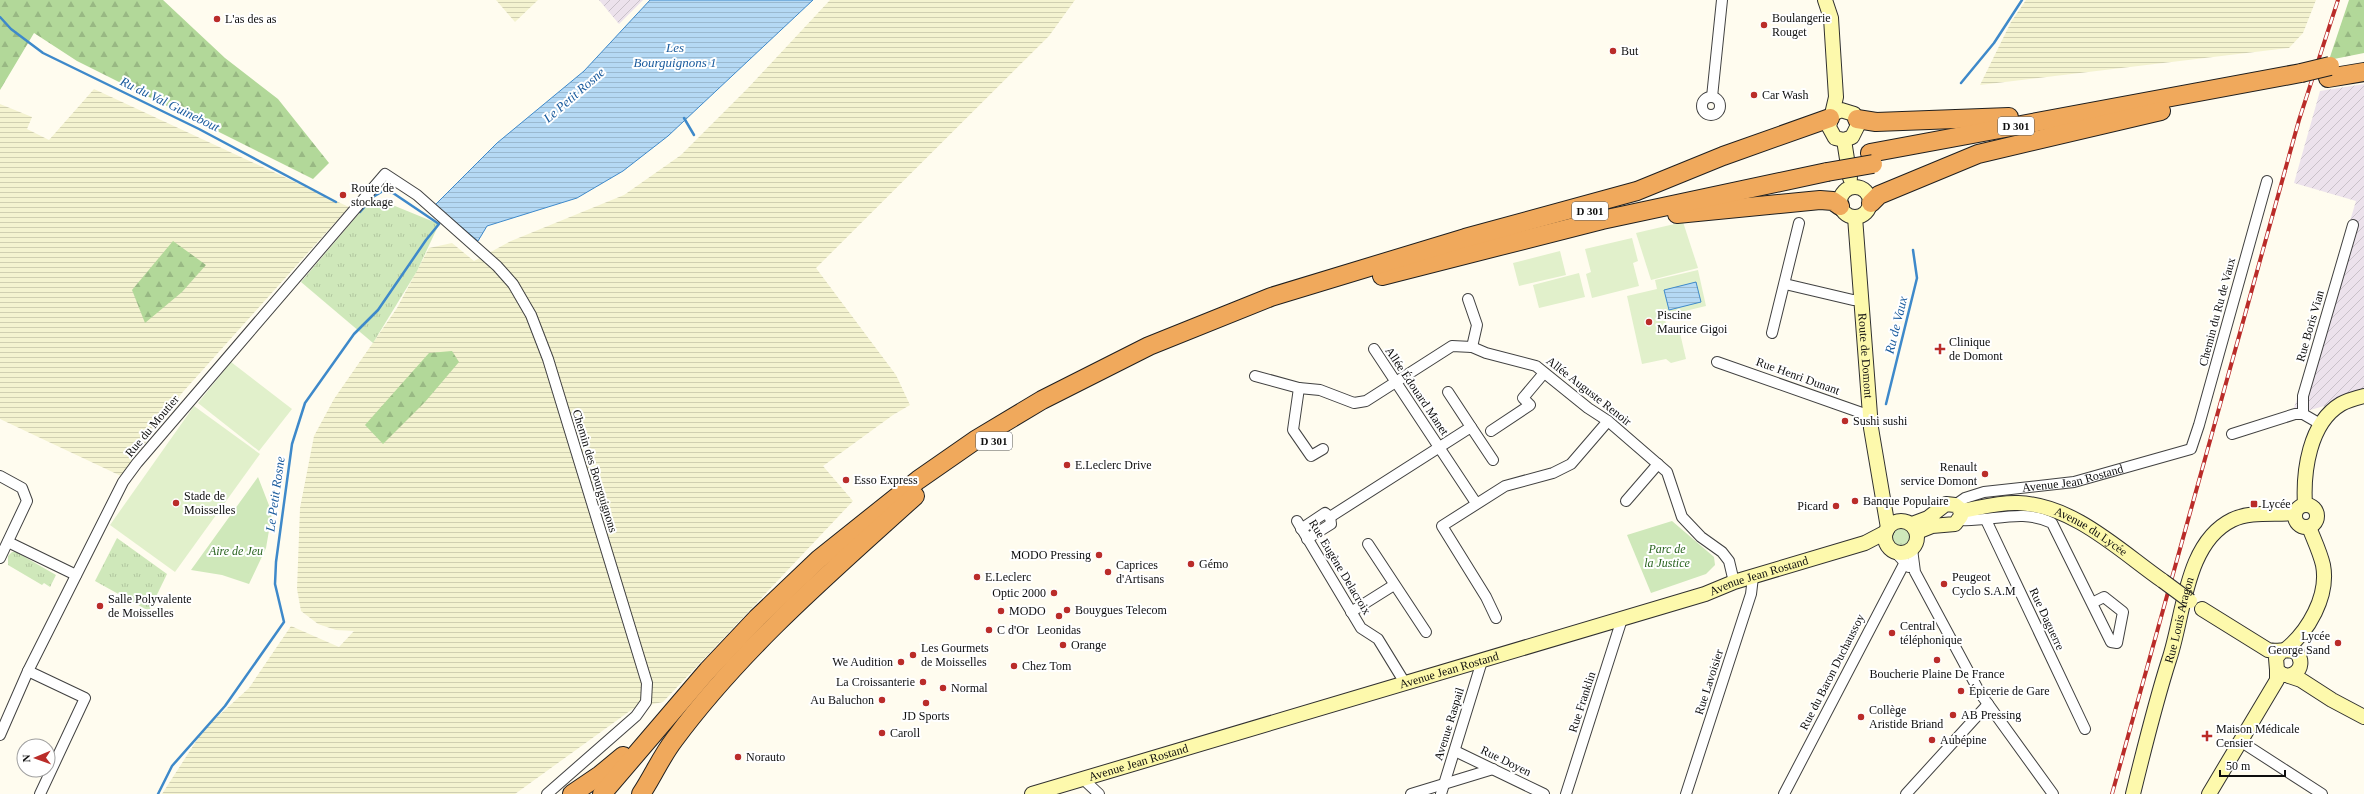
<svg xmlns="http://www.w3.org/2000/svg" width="2364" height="794" viewBox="0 0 2364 794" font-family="'Times New Roman',serif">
  <defs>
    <pattern id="industrial-furrows" width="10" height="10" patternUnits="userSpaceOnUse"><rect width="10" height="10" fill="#ece2ec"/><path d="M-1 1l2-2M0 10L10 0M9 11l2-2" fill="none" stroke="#c9c1c9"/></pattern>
    <pattern id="farmland-rules" width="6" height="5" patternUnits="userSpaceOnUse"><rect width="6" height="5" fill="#f4f3d0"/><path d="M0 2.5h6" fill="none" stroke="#d0cfb1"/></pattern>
    <pattern id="grass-tufts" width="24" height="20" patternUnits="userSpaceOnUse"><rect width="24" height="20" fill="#cfe8ba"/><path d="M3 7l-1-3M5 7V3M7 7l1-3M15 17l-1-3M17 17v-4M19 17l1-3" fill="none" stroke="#b1c69f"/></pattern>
    <pattern id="forest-firs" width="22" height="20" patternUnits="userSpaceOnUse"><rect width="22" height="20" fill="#b2d899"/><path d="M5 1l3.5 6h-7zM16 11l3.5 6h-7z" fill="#98b883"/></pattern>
    <pattern id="water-rules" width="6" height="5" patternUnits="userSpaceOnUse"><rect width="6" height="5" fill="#b5d9f4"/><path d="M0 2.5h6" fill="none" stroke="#9ab9d0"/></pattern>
  </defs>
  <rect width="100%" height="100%" fill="#fffcef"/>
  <g fill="url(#industrial-furrows)">
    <path d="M599,0h44l-24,24z"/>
    <path d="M2364,84v311l-72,20 64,-214 -62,-18 26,-92z"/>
  </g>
  <g fill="url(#farmland-rules)">
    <path d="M496,0h42l-23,22z"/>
    <path d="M830,0h245l-26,36 -233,232 80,107 14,30 -17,10 -70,51 30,35 -190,201 -29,6 -119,86h-353l42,-65 45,-41 42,-62 48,21 15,-16 -18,-1 -18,-6 -17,-13 -4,-22 3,-81 14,-72 20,-37 63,-91 32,-60 23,-5 22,18 37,-20 113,-46 57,-40 67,-67z"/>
    <path d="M2026,0h290l-13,33 -14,15 -309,37 31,-63z"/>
    <path d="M94,89l255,118 -167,186 -61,83 -121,-57v-315l32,13 -5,12 22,11z"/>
  </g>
  <g fill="url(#grass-tufts)">
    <path d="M373,197l66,27 -22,47 -44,72 -72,-61z"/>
    <circle cx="1901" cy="537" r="10"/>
    <path d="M117,538l50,36 -18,37 -54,-30z"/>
    <path d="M12,552h4l40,23 -6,12 -6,-4 -2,2 -34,-20v-9z"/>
  </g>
  <g fill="url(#forest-firs)">
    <path d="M0,0h163l62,58 53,41 51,64 -16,16 -236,-118 -43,-28 -34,57z"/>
    <path d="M2349,0h15v53l-35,7z"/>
    <path d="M173,241l33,24 -24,27 -37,31 -13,-33z"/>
    <path d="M452,351l7,11 -34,40 -42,42 -18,-19 64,-72z"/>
  </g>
  <g fill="#cfe8ba">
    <path d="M258,477l14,36 -6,35 -17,36 -27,-9 -31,-5z"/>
    <path d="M1672,521l42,36 1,8 -9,9 -55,19 -24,-58z"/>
  </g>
  <g fill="#e1f0cb">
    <path d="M1683,222l15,46 -47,12 -15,-47z"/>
    <path d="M1632,238l6,23 -5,2 6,23 -47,12 -6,-24 5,-2 -6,-23z"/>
    <path d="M1560,251l6,24 -47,11 -6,-23z"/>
    <path d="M1698,270l8,36 -42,10 4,16 11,-3 7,30 -15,4 -5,-4 -24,5 -15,-68 30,-7 -2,-9z"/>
    <path d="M1579,273l6,24 -46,11 -6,-23z"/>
    <path d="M231,362l61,47 -33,42 -61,-48z"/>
    <path d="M194,406l66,48 -85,118 -65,-47z"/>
  </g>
  <g fill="url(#water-rules)" stroke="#3e89ca">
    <path d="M650,0h163l-145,136 -45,35 -46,27 -90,28 -9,15 -43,-36 62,-62 87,-72z"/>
    <path d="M1696,282l5,20 -32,8 -5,-20z"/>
  </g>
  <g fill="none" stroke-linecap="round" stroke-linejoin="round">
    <g stroke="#3e89ca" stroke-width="2.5">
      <path d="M0,17l11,12 32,24 156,76 137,73"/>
      <path d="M1961,83l33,-40 28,-43"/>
      <path d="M684,118l10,17"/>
      <path d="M1886,404l31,-126 -4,-28"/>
      <path d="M158,794l14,-28 53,-60 59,-84 -9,-38 1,-22 16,-118 13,-41 49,-69 24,-24 48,-70 13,-16 -46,-31 -10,-2 -10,6 -13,15"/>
    </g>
    <g stroke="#414141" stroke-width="12">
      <g id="street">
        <circle cx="1711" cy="106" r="9"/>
        <path d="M1712,97l10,-97"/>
        <path d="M1785,284l68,16h7"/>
        <path d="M1468,299l9,26 -5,22"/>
        <path d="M1772,333l27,-110"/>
        <path d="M1374,349l102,154"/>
        <path d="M1717,362l145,51h8"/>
        <path d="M1255,376l44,12 21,2 34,13 12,-2 86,-55 20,1 14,6 50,13 52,42 20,13 59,51 15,45 19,20 21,15 7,9 5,21"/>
        <path d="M1299,388l-6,42 18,26 12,-7"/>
        <path d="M1448,392l23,35"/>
        <path d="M2322,425l-19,-11v-18l50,-171"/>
        <path d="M1491,431l39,-26 -7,-7 21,-25"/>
        <path d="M2232,434l63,-20h8"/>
        <path d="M0,476l22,12 5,13 -27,57"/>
        <path d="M1626,501l32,-37"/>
        <path id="s1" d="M1955,505l10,-7 19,-6 90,-10 117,-33 8,-24 68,-244"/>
        <path d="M1960,520c32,2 62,-12 92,3l59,119 6,1 6,-31 -19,-15 -12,6"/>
        <path d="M1986,520l99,209"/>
        <path d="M1297,521l64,107 17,11 27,44"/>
        <path d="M1301,529l24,-16 5,4 141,-90 22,33"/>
        <path d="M1307,539l24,-15 -1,-7"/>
        <path d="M8,542l68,33"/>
        <path d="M1368,544l58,88"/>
        <path d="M1912,549l3,23 65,121 73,101"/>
        <path d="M1896,553l13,14"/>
        <path d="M1351,612l43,-27"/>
        <path d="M1496,618l-10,-21 -44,-71 63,-40 48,-13 18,-9 37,-43"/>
        <path d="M28,671l57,27 -45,96"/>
        <path d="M0,735l28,-64 95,-189 14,-19 248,-289 32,21 80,71 16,18 18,31 17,44 99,324 -1,19 -10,14 -89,78"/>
        <path d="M2240,741l82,53"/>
        <path d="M1455,751l89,43"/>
        <path d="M1082,778l17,16"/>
        <path d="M1411,794l82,-25"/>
        <path d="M1441,794l41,-133"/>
        <path d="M1566,794l56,-175"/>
        <path d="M1686,794l65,-200 2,-17"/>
        <path d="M1784,794l120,-230"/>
        <path d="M1906,794l82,-90"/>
      </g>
    </g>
    <g stroke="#303030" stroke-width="16">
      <g id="secondary">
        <path d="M1825,0l6,18 5,79 -7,30 6,11 9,2 8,-3 6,-12 -4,-11 -13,-4 -8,4"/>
        <path d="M1844,140l6,38"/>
        <circle cx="1855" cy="202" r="15"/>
        <path id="s2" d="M1855,217l16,211 17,100"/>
        <circle cx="2306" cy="516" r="11"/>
        <path d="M2305,505c-2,-33 4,-82 36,-101 7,-4 15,-6 23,-8"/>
        <path id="s3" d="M1961,511c18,-3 38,-9 57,-8 56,2 102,48 145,78"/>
        <circle cx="1901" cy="537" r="16"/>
        <path d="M1912,524l16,-6 18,-14 9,1 5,4 1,7 -6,8 -23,2 -15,6"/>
        <path d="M2202,609l66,41c10,3 20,-3 29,3 11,15 -7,31 -20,17l-1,-12 5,-6"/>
        <path d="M2285,650c23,-18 44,-54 38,-85 -3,-13 -9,-25 -14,-38"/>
        <path d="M2289,676l12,4 31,20 32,17"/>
        <path id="s4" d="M1032,794l673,-200 29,-12 131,-39 21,-11"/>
        <path id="s5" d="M2133,794c11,-45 22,-90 36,-134 15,-44 16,-117 63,-140 18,-9 43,-5 63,-7"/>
        <path d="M2209,794l68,-114v-10"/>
      </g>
    </g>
    <g stroke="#1f1f1f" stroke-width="20">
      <g id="highway">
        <path d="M2328,78l36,-6"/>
        <path d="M1857,119l19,3 133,-5"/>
        <path d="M1870,153l431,-80"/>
        <path d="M1871,203l8,-8 99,-41 183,-43"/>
        <path d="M1677,214l143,-14 13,1 7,5"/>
        <path d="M1382,276l220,-56 225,-48"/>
        <path d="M572,794l28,-19 23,-19"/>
        <path d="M602,794l106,-124 49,-52 62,-59 99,-79 59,-41 65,-39 107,-54 122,-49 194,-59 172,-47 86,-35 107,-38"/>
        <path d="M641,794c12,-18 20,-37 33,-54 68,-92 157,-168 241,-244"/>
      </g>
    </g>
    <use href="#street" stroke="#fff" stroke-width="10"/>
    <use href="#secondary" stroke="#fdf9ac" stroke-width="14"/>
    <use href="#highway" stroke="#f0a95c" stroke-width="18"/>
    <g stroke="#ba2c29" stroke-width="4">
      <path id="rail" d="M2112,794l187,-674 39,-120"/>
    </g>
    <use href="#rail" stroke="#fff" stroke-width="2.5" stroke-dasharray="8" stroke-linecap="butt"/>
    <g stroke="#303030" stroke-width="16" stroke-linecap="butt">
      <path id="secondary-bridge" d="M2163,581l27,20"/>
    </g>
    <g stroke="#1f1f1f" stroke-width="20" stroke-linecap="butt">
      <g id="highway-bridge">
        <path d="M2301,73l29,-7"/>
        <path d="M1827,172l46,-8"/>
      </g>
    </g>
    <use href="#secondary-bridge" stroke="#fdf9ac" stroke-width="14"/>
    <use href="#highway-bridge" stroke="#f0a95c" stroke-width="18"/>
  </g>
  <g fill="#ba2c29" stroke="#fff" stroke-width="1.5">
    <circle cx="217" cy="19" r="4"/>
    <circle cx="1764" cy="25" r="4"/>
    <circle cx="1613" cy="51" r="4"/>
    <circle cx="1754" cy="95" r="4"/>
    <circle cx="343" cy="195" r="4"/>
    <circle cx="1649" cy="322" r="4"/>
    <path d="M1938 343h4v4h4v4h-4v4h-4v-4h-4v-4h4z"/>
    <circle cx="1845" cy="421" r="4"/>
    <circle cx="1067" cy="465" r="4"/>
    <circle cx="1985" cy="474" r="4"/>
    <circle cx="846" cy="480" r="4"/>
    <circle cx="1855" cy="501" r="4"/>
    <circle cx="176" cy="503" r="4"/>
    <rect x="2250" y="500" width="8" height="8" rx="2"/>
    <circle cx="1836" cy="506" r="4"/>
    <circle cx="1099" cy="555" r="4"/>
    <circle cx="1191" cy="564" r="4"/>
    <circle cx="1108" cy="572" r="4"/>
    <circle cx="977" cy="577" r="4"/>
    <circle cx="1944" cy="584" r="4"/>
    <circle cx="1054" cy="593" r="4"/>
    <circle cx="100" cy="606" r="4"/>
    <circle cx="1067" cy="610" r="4"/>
    <circle cx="1001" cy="611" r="4"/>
    <circle cx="1059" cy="616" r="4"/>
    <circle cx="989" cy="630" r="4"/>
    <circle cx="1892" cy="633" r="4"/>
    <circle cx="2338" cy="643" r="4"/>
    <circle cx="1063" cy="645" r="4"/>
    <circle cx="913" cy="655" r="4"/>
    <circle cx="1937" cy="660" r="4"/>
    <circle cx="901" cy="662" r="4"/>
    <circle cx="1014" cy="666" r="4"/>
    <circle cx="923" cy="682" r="4"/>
    <circle cx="943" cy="688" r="4"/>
    <circle cx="1961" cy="691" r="4"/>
    <circle cx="882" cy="700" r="4"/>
    <circle cx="926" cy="703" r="4"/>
    <circle cx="1953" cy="715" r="4"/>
    <circle cx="1861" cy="717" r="4"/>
    <circle cx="882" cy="733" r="4"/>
    <path d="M2205 730h4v4h4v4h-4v4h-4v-4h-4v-4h4z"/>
    <circle cx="1932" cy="740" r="4"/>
    <circle cx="738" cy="757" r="4"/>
  </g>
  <g text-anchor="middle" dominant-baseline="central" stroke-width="4" stroke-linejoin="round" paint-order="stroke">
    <g fill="#fff" stroke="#565656" stroke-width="1">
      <rect x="1998" y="117" width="36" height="18" rx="3"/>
      <rect x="1572" y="202" width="36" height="18" rx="3"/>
      <rect x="976" y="432" width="36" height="18" rx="3"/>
    </g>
    <g font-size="11" font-weight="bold" fill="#0e0e0e">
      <text x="2016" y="126">D 301</text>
      <text x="1590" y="211">D 301</text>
      <text x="994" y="441">D 301</text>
    </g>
    <g font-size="12" fill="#0e0e0e" stroke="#fff" text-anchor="start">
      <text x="1772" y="18">Boulangerie<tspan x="1772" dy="14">Rouget</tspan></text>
      <text x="225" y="19">L'as des as</text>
      <text x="1621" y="51">But</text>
      <text x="1762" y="95">Car Wash</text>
      <text x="351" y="188">Route de<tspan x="351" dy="14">stockage</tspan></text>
      <text x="1657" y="315">Piscine<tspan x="1657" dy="14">Maurice Gigoi</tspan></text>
      <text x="1949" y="342">Clinique<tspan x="1949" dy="14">de Domont</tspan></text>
      <text x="1853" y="421">Sushi sushi</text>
      <text x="1075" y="465">E.Leclerc Drive</text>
      <text x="1977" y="467" text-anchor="end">Renault<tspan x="1977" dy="14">service Domont</tspan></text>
      <text x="854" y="480">Esso Express</text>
      <text x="184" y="496">Stade de<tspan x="184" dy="14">Moisselles</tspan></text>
      <text x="1863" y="501">Banque Populaire</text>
      <text x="2262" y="504">Lycée</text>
      <text x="1828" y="506" text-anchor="end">Picard</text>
      <text x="1091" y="555" text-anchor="end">MODO Pressing</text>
      <text x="1199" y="564">Gémo</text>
      <text x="1116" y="565">Caprices<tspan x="1116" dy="14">d'Artisans</tspan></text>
      <text x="985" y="577">E.Leclerc</text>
      <text x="1952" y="577">Peugeot<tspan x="1952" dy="14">Cyclo S.A.M</tspan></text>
      <text x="1046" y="593" text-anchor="end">Optic 2000</text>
      <text x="108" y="599">Salle Polyvalente<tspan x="108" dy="14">de Moisselles</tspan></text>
      <text x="1075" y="610">Bouygues Telecom</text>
      <text x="1009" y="611">MODO</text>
      <text x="1900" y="626">Central<tspan x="1900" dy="14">téléphonique</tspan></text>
      <text x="997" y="630">C d'Or</text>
      <text x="1059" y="630" text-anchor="middle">Leonidas</text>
      <text x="2330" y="636" text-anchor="end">Lycée<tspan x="2330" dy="14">George Sand</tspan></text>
      <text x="1071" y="645">Orange</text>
      <text x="921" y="648">Les Gourmets<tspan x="921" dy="14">de Moisselles</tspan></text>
      <text x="893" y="662" text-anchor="end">We Audition</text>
      <text x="1022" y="666">Chez Tom</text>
      <text x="1937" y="674" text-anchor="middle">Boucherie Plaine De France</text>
      <text x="915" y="682" text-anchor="end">La Croissanterie</text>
      <text x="951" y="688">Normal</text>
      <text x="1969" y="691">Épicerie de Gare</text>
      <text x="874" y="700" text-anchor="end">Au Baluchon</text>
      <text x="1869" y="710">Collège<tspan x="1869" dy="14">Aristide Briand</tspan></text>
      <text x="1961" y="715">AB Pressing</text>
      <text x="926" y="716" text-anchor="middle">JD Sports</text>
      <text x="2216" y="729">Maison Médicale<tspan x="2216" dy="14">Censier</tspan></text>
      <text x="890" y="733">Caroll</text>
      <text x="1940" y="740">Aubépine</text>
      <text x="746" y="757">Norauto</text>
    </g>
    <g font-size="12" fill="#0e0e0e" stroke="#fff">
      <text transform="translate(2217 312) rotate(-75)">Chemin du Ru de Vaux</text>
      <text transform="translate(2310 326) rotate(-74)">Rue Boris Vian</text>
      <text stroke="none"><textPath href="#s2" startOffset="139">Route de Domont</textPath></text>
      <text transform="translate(1798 376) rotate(20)">Rue Henri Dunant</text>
      <text transform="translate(1417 391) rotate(56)">Allée Édouard Manet</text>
      <text transform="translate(1589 391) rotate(38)">Allée Auguste Renoir</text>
      <text transform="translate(152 426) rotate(-50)">Rue du Moutier</text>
      <text transform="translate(595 471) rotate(73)">Chemin des Bourguignons</text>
      <text stroke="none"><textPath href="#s1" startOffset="122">Avenue Jean Rostand</textPath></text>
      <text stroke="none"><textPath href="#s3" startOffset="137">Avenue du Lycée</textPath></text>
      <text transform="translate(1340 567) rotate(59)">Rue Eugène Delacroix</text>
      <text stroke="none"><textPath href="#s4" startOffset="759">Avenue Jean Rostand</textPath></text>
      <text transform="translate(2047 619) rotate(65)">Rue Daguerre</text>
      <text stroke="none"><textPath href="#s5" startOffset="180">Rue Louis Aragon</textPath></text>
      <text stroke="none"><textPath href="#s4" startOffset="435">Avenue Jean Rostand</textPath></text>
      <text transform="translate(1832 672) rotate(-63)">Rue du Baron Duchaussoy</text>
      <text transform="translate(1709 682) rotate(-72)">Rue Lavoisier</text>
      <text transform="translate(1582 702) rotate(-72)">Rue Franklin</text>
      <text transform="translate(1449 724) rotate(-73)">Avenue Raspail</text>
      <text transform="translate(1506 761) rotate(26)">Rue Doyen</text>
      <text stroke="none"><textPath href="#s4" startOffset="111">Avenue Jean Rostand</textPath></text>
    </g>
    <g font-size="12" font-style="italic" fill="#2a6420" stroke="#fff">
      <text x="1667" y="549">Parc de<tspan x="1667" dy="14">la Justice</tspan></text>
      <text x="236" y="551">Aire de Jeu</text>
    </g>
    <g font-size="13" font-style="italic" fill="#1a5b9d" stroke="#fff">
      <text x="675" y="47">Les<tspan x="675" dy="15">Bourguignons 1</tspan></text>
      <text transform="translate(574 95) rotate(-41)">Le Petit Rosne</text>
      <text transform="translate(170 104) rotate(26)">Ru du Val Guinebout</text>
      <text transform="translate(1896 325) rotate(-76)">Ru de Vaux</text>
      <text transform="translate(275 494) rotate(-82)">Le Petit Rosne</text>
    </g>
  </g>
  <g transform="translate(36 758) rotate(268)"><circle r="19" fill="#ffffff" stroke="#9f9f9f"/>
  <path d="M0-3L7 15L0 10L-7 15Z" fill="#ba2c29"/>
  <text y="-6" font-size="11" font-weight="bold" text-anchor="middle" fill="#0e0e0e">N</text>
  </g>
  <path d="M2220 770v6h65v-6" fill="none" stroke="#0e0e0e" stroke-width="2"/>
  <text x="2226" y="770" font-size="12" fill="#0e0e0e" stroke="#ffffff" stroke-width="3" paint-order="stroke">50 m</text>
</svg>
